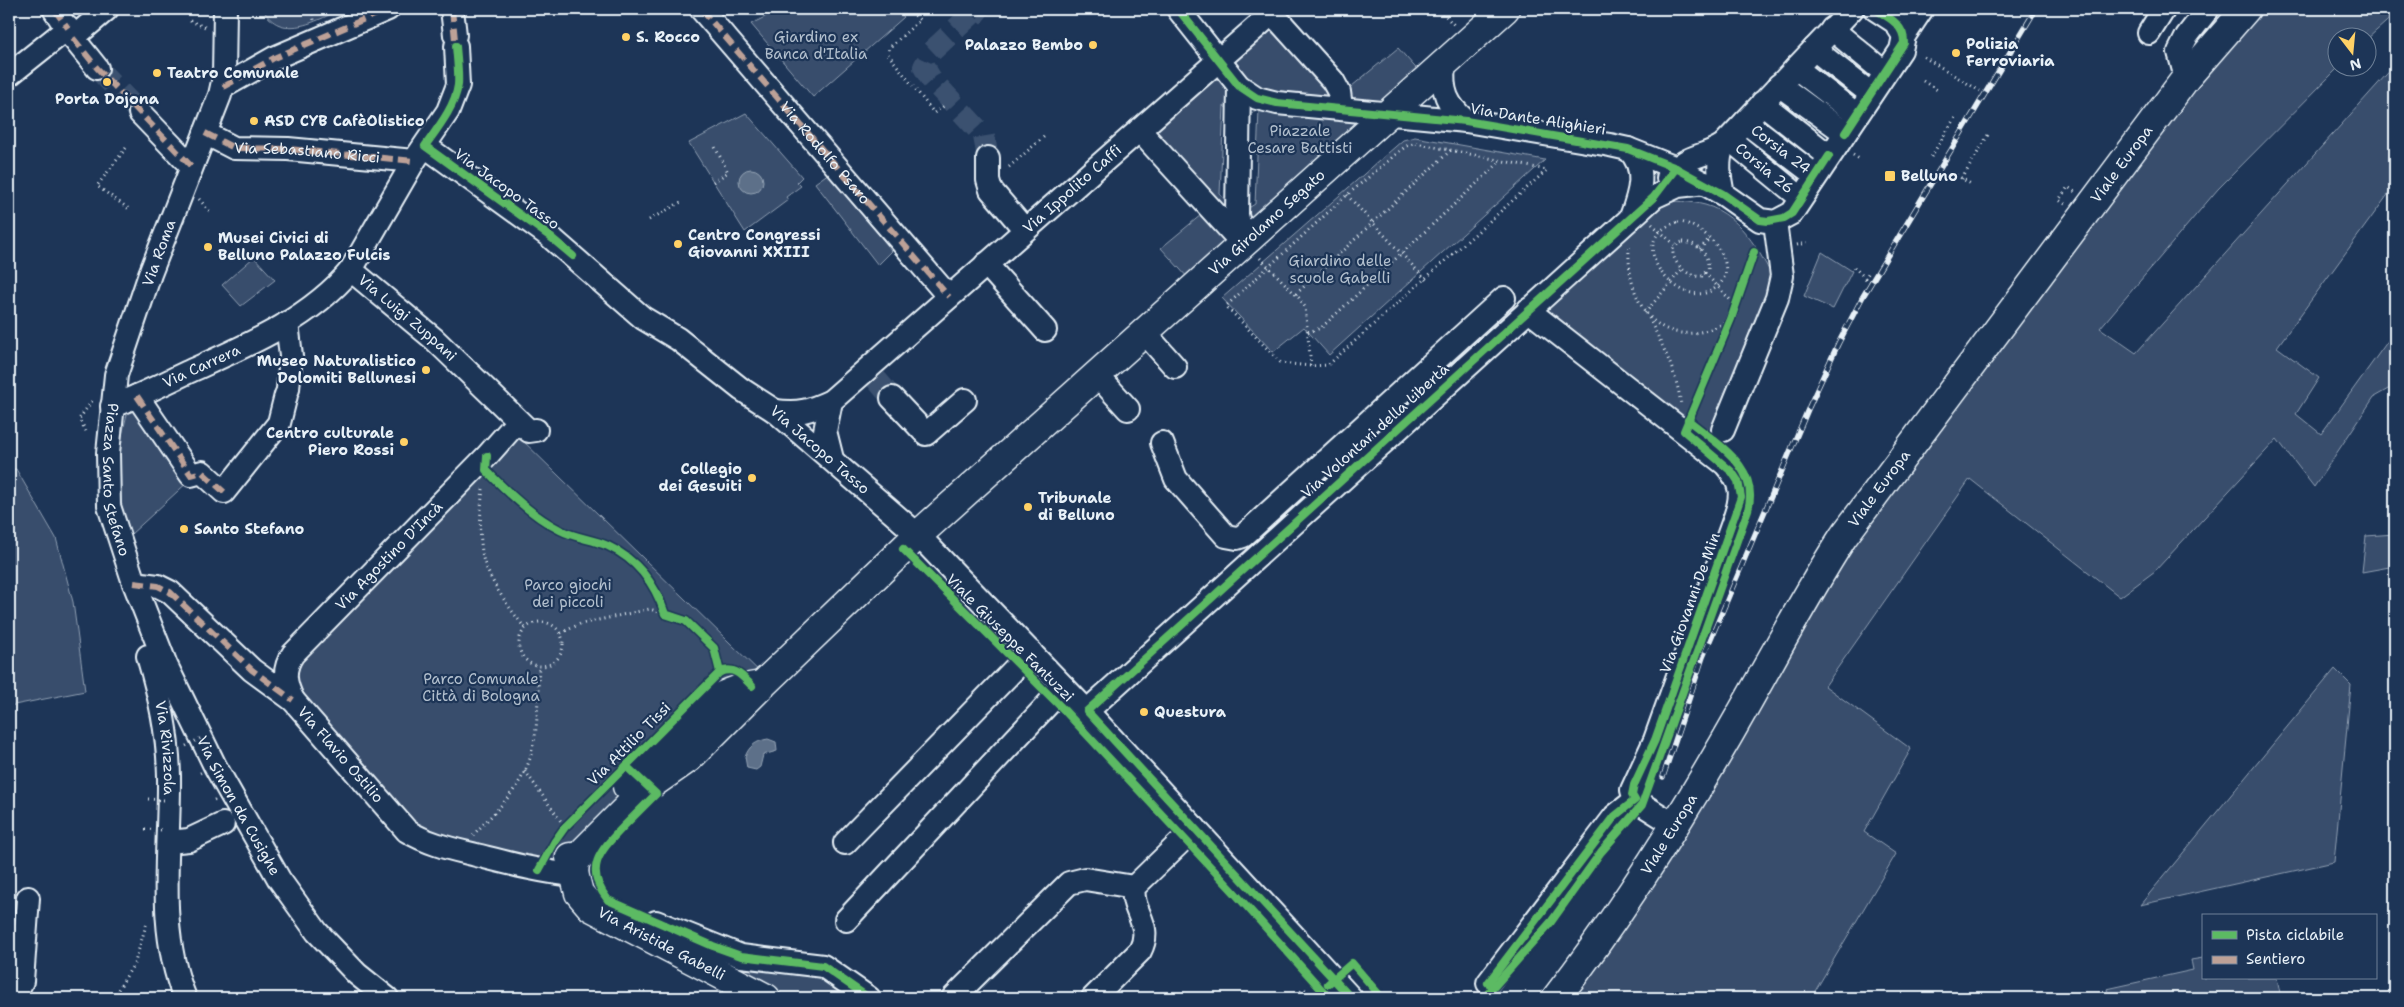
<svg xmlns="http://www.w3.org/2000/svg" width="2404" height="1007" viewBox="0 0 2404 1007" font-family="'Shantell Sans',sans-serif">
  <rect width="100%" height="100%" fill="#1d3557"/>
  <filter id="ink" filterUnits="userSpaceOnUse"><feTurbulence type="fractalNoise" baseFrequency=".02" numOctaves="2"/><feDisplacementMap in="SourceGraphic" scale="10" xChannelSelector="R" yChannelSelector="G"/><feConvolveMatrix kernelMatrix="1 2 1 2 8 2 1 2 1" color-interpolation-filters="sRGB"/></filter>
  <g filter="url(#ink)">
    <g fill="#374d6c" stroke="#909fb2" fill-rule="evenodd">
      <path d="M263,9h78c-24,12 -61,33 -78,0z"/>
      <path d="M774,9h121l9,8 -91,80 -62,-73 14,-7z"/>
      <path d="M2232,9h163v5l-28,25 -31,-1 2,30 -120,121 -118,139 36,25 259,-288v120l-118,162 42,31 -23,36 25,20 74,-103v49l-5,8 -16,9 -60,90 -37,-48 -122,132 -35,26 -150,-118 -145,207 86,63 -47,83 32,22 -85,144h-250l201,-338z"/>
      <path d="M1270,30l48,51 28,10 52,-43 32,36 -232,205 -37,-41 46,-38 -68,-75zM1224,106l16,12 19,-8 -4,94 -18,11 -17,-21z"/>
      <path d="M746,113l56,64 -5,5 4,4 -15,11 2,3 -43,32 -56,-89z"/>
      <path d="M1415,137l130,23 -216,195 -25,-28 -31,25 -51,-54 181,-158z"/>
      <path d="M829,173l63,78 -14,14 -63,-82z"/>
      <path d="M1660,201c15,0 30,0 45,4 38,10 60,55 75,88l-70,157 -181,-136z"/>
      <path d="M1822,252l30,19 -19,38 -29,-13z"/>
      <path d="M254,257l21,23 -34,26 -19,-21z"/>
      <path d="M128,410h8l54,70 -60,55 -15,-38 2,-41z"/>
      <path d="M515,433l255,249 -185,185 -7,14 -176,-51 -127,-149z"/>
      <path d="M9,469h7l40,69 17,64 12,89 -76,15z"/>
      <path d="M2395,534v32l-33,6 4,-36z"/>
      <path d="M2335,669l16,16 -17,177 -194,43z"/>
      <path d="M699,944l126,28 37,26h-90z"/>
      <path d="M2203,958v20h74l4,20h-172l-2,-9 86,-19 -2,-10z"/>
    </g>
    <g fill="#5d7089" stroke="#95a4b5">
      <circle cx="751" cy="181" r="12"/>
      <path d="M768,739l8,3 1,9 -14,4 -3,12 -4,3 -9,-2 -2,-11c4,-11 11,-16 23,-18z"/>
    </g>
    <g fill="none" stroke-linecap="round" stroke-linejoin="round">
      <g stroke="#3b516f" stroke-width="22" stroke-dasharray="22 11" stroke-linecap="butt">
        <path d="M97,68l43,45"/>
        <path d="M988,158l-4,-22 -53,-57 -7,-12 8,-16 43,-40h8l5,4"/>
        <path d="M876,379l16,19"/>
      </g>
      <g stroke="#e8f1f8" stroke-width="26">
        <g id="minor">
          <path d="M54,9l19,29 24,30"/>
          <path id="s1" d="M225,9l-1,68 -4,18 -70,179 -34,101 -8,78 1,53 25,77 32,82 49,101 64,113 38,53 40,42 30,24"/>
          <path d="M452,9l3,26"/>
          <path id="s2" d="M701,9l248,288"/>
          <path d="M1178,9l61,77 18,12 20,5 189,18 144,24 18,4 48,19 47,26 37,26 15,2 17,-9 109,-163 3,-14 18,-27"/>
          <path d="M1875,9l20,13 9,14"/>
          <path d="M1272,13l61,68 6,11 2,15"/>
          <path d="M1832,29l53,44"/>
          <path d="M2149,33l15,-24"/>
          <path d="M73,38l34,-29"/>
          <path d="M1814,49l57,45"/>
          <path d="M1444,66c-3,25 3,39 22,55"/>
          <path d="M1796,68l61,47"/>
          <path d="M9,75l59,-47"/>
          <path d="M2186,78l-7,-26 8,-16 21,-27"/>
          <path d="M1779,85l66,48"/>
          <path d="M1239,86l-2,129 7,29"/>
          <path d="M223,87l51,-29 114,-49"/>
          <path d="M1762,103l67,53"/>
          <path d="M140,113l51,53"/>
          <path id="s3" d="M1745,122l71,54"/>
          <path d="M1139,130l104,114"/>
          <path d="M205,133l29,15 54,1 126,12"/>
          <path id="s4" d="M1729,139l72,59"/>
          <path id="s5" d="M425,146l123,89 95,83 35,21 63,50 34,22 143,124 169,176 264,287"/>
          <path d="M1628,149c20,19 12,44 3,68"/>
          <path d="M988,158v22l3,10 34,40"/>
          <path d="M1668,178c21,-26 31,-18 55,-33l129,-136"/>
          <path d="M1723,194c-4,-18 -6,-32 0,-49"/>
          <path d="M986,264l59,66"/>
          <path id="s6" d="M351,270l83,69 95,92 7,-1"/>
          <path d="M1528,310l197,154c17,19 18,30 10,53l-80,223 -23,50 3,10 40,25"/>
          <path d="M287,323l4,33 -3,33"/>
          <path d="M1145,333l30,34"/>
          <path d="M1097,375l31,34"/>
          <path d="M137,396l54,79 11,-3 22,20 55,-69 7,-28"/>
          <path d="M892,398l34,36 39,-34"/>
          <path d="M831,401l-6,30 7,28"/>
          <path id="s7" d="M112,406c26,-9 51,-22 76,-34 58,-26 121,-52 163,-102l63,-109 34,-50 10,-26 -2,-39"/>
          <path id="s8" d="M775,411c24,3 34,0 56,-10l446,-392"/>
          <path d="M1723,430l54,-132 5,-22 -7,-54"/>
          <path d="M1162,443l14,36 50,57 11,2 6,-2 261,-238"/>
          <path id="s9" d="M134,583l24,3 12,6 82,78 41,30 114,131c21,13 45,18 69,24 32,8 65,17 98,20"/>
          <path id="s10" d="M148,656c12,41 20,77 21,120 1,73 -13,152 16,222"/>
          <path id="s11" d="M293,700c-8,-16 -11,-30 0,-46l194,-198 31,-35"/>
          <path d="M1087,711l567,-514 24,-11 27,-3"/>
          <path d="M168,842l21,-2 34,-16"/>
          <path d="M845,843l186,-191"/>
          <path d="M846,920l218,-233"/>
          <path d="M656,922l85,34 82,10 46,32"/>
          <path d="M1488,983l127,-167 20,-16"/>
          <path d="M9,988l11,-3 2,-4 6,-83"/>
          <path d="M953,998l116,-115 16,-4 49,8"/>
          <path d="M1093,998l47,-47c14,-27 -10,-39 -6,-64l61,-59"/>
        </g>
      </g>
      <g stroke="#e8f1f8" stroke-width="31">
        <g id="major">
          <path d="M627,786l76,-78c18,-14 36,-20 59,-23"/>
          <path id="s12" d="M570,857l9,36 12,14 175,91"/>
          <path id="s13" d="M574,875l1,-13 9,-11 65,-65 40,-28 73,-73 156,-150 587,-526"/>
          <path id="s14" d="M1556,998c70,-90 131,-189 187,-288 33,-58 64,-117 100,-173l343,-459 60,-69"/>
        </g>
      </g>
      <g stroke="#e8f1f8" stroke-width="3" stroke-dasharray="1 4" stroke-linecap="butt">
        <path d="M312,9l2,11"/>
        <path d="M907,9l13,11 -31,28 -1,6 46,59 11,-8"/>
        <path d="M1439,9l15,16"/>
        <path d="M190,21l15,6"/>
        <path d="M1924,57l56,34"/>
        <path d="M1923,81l16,10"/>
        <path d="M1416,143l131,27 -219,195 -17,1 -30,-3 -55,-57 121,-111 59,-49z"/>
        <path d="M126,148l-29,38 32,23"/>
        <path d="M1853,155l8,5"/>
        <path d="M1931,157l25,-41"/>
        <path d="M1009,167l37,-32"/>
        <path d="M1956,175l15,9"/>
        <path d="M1962,179l26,-44"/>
        <path d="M713,182l15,-10 -13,-25"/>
        <path d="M1347,195l79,85"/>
        <path d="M199,199l11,13"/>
        <path d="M2065,204l-6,-4 9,-13 7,5"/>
        <path d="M649,220l32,-18"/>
        <path d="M1678,222c27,1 68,46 36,67 -35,24 -96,-50 -36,-67z"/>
        <path d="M1652,224l24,22"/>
        <path d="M1683,242c15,1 26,12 25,27l-6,7c-13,3 -31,-14 -29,-27l6,-6z"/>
        <path d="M1797,245l14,-3"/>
        <path d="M1629,247c-3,65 39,111 102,72"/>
        <path d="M1700,249l10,-11"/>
        <path d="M1260,258l39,40 6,9 6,59"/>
        <path d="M1854,267l11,11 4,-6"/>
        <path d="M1705,273l30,32"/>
        <path d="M1865,278l5,3"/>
        <path d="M1296,294l155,-144"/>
        <path d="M1645,313l37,-44"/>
        <path d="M1649,318c14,29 28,55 32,87"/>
        <path d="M1308,332l13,-4 180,-167"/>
        <path d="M86,431l-7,-12 13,-18"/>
        <path d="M483,489c-3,23 -4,46 0,69 5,21 29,54 42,70"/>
        <circle cx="541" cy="644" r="22"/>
        <path d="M561,633l19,-9 70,-15 15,5"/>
        <path d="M525,771l40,56"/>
        <path d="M473,835c18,-19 39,-38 51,-62 16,-31 13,-73 15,-107"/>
        <path d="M113,998l22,-36 12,-40"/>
        <path d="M1293,998l11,-9 13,9"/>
      </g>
      <use href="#minor" stroke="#1d3557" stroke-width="22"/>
      <use href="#major" stroke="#1d3557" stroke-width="28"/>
      <g stroke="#e8f1f8" stroke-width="5.5">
        <path id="rail" d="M1663,777l40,-120 106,-250 29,-63 24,-46 174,-289"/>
      </g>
      <use href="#rail" stroke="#1d3557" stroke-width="4" stroke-dasharray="11" stroke-linecap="butt"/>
      <g stroke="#e8f1f8" stroke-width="3" stroke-dasharray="1 4" stroke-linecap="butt">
        <path d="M186,746l15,-8"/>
        <path d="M200,773l15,-7"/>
        <path d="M148,799l16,1"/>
        <path d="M214,800l16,-7"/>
        <path d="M145,829l18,1"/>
      </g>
      <g stroke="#bda197" stroke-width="6" stroke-dasharray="12 6" stroke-linecap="butt">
        <path d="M54,9l14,19"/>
        <path d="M452,9l4,41"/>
        <path d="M701,9l248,288"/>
        <path d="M73,38l24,30 94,98"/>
        <path d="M223,87l51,-29 114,-49"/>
        <path id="s15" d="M205,133l29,15 54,1 126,12"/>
        <path d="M137,396l54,79 11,-3 22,20"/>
        <path d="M134,583l24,3 12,6 82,78 41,30"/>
      </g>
      <g stroke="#1d3557" stroke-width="11">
        <g id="cycleway">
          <path d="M1178,9l61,77 18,12 20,5 189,18 162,28 48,19 47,26 37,26 8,1 16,-3 8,-5 37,-57"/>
          <path d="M456,46c1,13 3,27 2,39 -3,22 -21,44 -33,61l123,89 25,21"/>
          <path d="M1845,133l59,-90c1,-18 -16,-26 -29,-34"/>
          <path d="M487,456l-1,14c21,22 46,46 74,60 15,8 33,9 48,16 30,14 47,37 57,68l21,7 28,27 6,24"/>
          <path d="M903,549l161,161 169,181 96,107"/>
          <path d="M626,766l30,28c-11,11 -22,22 -33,33 -23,24 -40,41 -15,73l105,46 28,10 82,10 46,32"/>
          <path d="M539,870l16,-29 10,-14 155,-155c15,-6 22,4 32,14"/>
          <path d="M1488,983l127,-167 20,-16 -3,-5 2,-10 21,-45 86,-243 -3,-16 -6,-9 -48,-41 47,-112 23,-67"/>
          <path d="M1328,984l24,-21 30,35"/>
          <path d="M1351,998l-264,-287 567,-514 22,-29"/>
          <path d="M1484,998l67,-76 50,-70 41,-47 106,-295c12,-43 -30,-65 -60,-90"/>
        </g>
      </g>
      <use href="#cycleway" stroke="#5cba63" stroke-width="8"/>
    </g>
  </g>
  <g fill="#ffd166" stroke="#1d3557" stroke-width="2">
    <circle cx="626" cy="37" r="5"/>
    <circle cx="1093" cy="45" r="5"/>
    <circle cx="1956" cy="53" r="5"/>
    <circle cx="157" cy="73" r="5"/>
    <circle cx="107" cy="82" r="5"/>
    <circle cx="254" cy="121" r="5"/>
    <rect x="1884" y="170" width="12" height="12" rx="2.5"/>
    <circle cx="678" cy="244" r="5"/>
    <circle cx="208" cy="247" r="5"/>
    <circle cx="426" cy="370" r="5"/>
    <circle cx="404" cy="442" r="5"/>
    <circle cx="752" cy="478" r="5"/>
    <circle cx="1028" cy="507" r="5"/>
    <circle cx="184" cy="529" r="5"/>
    <circle cx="1144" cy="712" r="5"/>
  </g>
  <g text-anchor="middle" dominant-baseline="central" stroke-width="4.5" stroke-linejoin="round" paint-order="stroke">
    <g font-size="15" font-weight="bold" fill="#e8f1f8" stroke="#1d3557" text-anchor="start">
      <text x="636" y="37">S. Rocco</text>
      <text x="1966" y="44">Polizia<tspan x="1966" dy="17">Ferroviaria</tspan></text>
      <text x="1083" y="45" text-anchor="end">Palazzo Bembo</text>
      <text x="167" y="73">Teatro Comunale</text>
      <text x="107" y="99" text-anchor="middle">Porta Dojona</text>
      <text x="264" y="121">ASD CYB CafèOlistico</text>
      <text x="1901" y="176">Belluno</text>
      <text x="688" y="235">Centro Congressi<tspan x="688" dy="17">Giovanni XXIII</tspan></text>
      <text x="218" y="238">Musei Civici di<tspan x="218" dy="17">Belluno Palazzo Fulcis</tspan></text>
      <text x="416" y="361" text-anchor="end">Museo Naturalistico<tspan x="416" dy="17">Dolomiti Bellunesi</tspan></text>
      <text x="394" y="433" text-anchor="end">Centro culturale<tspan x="394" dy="17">Piero Rossi</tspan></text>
      <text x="742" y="469" text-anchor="end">Collegio<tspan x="742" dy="17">dei Gesuiti</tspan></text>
      <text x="1038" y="498">Tribunale<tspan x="1038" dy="17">di Belluno</tspan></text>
      <text x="194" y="529">Santo Stefano</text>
      <text x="1154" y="712">Questura</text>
    </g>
    <g font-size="15" fill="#b3c0ce" stroke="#1d3557">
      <text x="816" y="37">Giardino ex<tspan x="816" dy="17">Banca d'Italia</tspan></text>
      <text x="1300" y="131">Piazzale<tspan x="1300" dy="17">Cesare Battisti</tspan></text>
      <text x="1340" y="261">Giardino delle<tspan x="1340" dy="17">scuole Gabelli</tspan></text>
      <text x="568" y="585">Parco giochi<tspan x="568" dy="17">dei piccoli</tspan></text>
      <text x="481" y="679">Parco Comunale<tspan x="481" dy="17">Città di Bologna</tspan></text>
    </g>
    <g font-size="15" fill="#e8f1f8" stroke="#1d3557">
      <text transform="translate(1538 119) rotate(9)">Via Dante Alighieri</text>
      <text stroke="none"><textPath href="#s3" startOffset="45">Corsia 24</textPath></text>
      <text stroke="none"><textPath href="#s15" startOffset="106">Via Sebastiano Ricci</textPath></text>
      <text stroke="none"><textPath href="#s2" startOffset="190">Via Rodolfo Psaro</textPath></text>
      <text stroke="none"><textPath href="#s14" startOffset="1009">Viale Europa</textPath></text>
      <text stroke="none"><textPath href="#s4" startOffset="46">Corsia 26</textPath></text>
      <text transform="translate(507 189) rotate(36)">Via Jacopo Tasso</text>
      <text stroke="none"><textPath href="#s8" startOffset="379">Via Ippolito Caffi</textPath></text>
      <text stroke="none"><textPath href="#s13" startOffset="956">Via Girolamo Segato</textPath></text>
      <text transform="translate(159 253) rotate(-70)">Via Roma</text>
      <text stroke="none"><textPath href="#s6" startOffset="74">Via Luigi Zuppani</textPath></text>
      <text stroke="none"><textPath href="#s7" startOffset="98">Via Carrera</textPath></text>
      <text transform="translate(1375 431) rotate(-42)">Via Volontari della Libertà</text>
      <text stroke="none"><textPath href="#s5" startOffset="499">Via Jacopo Tasso</textPath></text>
      <text stroke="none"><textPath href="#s1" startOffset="491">Piazza Santo Stefano</textPath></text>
      <text stroke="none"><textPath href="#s14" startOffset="604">Viale Europa</textPath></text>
      <text stroke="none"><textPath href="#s11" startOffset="186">Via Agostino D'Incà</textPath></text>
      <text transform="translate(1690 603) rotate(-70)">Via Giovanni De Min</text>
      <text transform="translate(1010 638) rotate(45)">Viale Giuseppe Fantuzzi</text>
      <text transform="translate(629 744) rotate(-45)">Via Attilio Tissi</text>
      <text stroke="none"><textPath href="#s10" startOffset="94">Via Rivizzola</textPath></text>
      <text stroke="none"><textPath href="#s9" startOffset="274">Via Flavio Ostilio</textPath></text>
      <text stroke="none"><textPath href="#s1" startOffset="844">Via Simon da Cusighe</textPath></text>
      <text stroke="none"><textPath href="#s14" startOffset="199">Viale Europa</textPath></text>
      <text stroke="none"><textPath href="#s12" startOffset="135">Via Aristide Gabelli</textPath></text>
    </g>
  </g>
  <rect width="2404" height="1007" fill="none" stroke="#1d3557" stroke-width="30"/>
  <rect x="15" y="15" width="2374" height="977" fill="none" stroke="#e8f1f8" stroke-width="2" filter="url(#ink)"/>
  <rect x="2202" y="914" width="175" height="65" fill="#1d3557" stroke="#6e8097"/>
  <rect x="2212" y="931" width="25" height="8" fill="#5cba63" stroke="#6e8097"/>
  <text x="2246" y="940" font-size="15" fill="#e8f1f8">Pista ciclabile</text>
  <rect x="2212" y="956" width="25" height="8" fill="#bda197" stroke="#6e8097"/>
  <text x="2246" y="964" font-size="15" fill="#e8f1f8">Sentiero</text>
  <g transform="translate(2352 52) rotate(164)"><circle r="24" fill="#1d3557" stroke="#6e8097"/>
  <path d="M0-4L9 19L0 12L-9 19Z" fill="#ffd166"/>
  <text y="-8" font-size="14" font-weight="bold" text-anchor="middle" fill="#e8f1f8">N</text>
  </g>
</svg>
